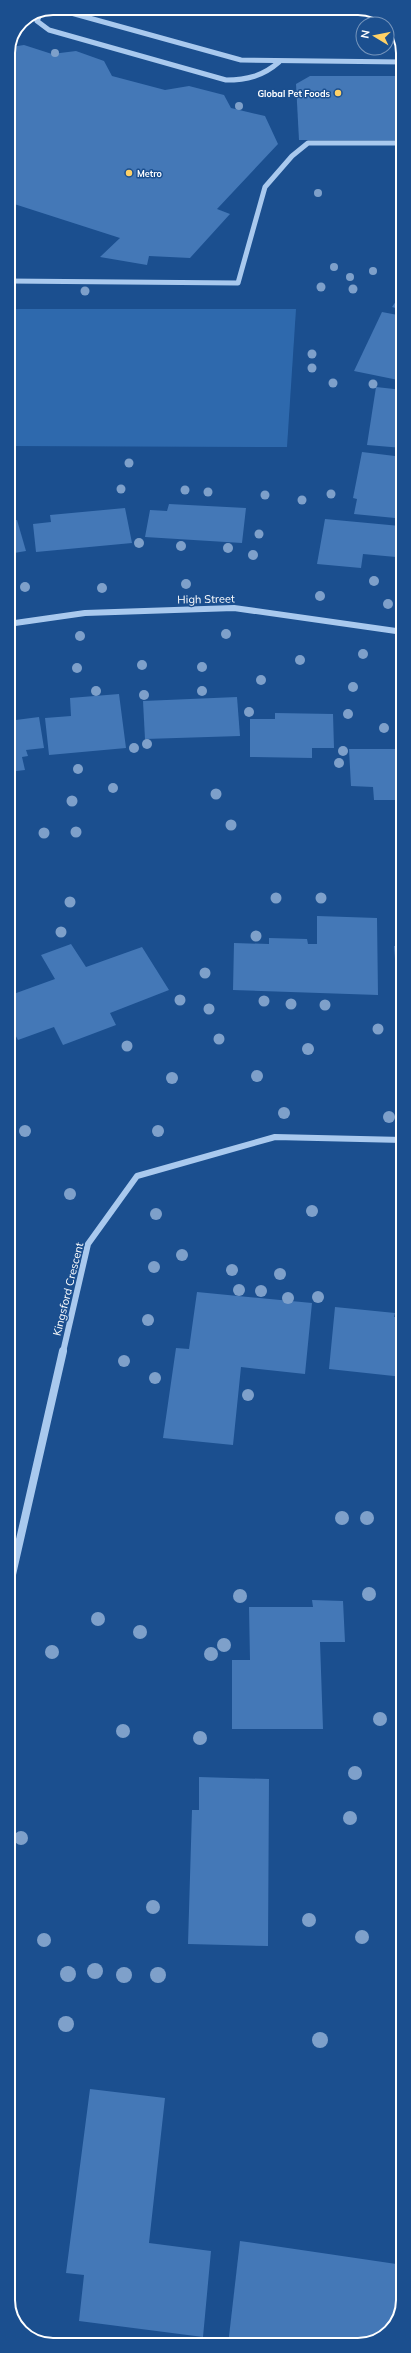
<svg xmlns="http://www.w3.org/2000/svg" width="411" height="2353" viewBox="0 0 411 2353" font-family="Mulish,sans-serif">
  <rect width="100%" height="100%" fill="#1b4f8f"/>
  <path fill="#2e69ad" d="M8,309h288l-9,138 -279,-1z"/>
  <g fill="#4478b7">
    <path d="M24,45l28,9 24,-3 28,10 8,15 53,14 24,-4 35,9 7,13 34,8 13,28 -61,65 13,5 -40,44 -41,-2 -2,9 -47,-8 20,-19 -112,-36v-149l3,-6z"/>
    <path d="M310,76h93v64h-104l-3,-56z"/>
    <path d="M403,291v19l-11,-3z"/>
    <path d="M382,312l21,4v65l-49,-10z"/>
    <path d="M376,387l27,3v58l-36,-3z"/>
    <path d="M362,452l41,5v46l-5,-1 -3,16 -41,-4 3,-15 -4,-1z"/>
    <path d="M169,504l77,4 -4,35 -97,-6 5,-27 17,1z"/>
    <path d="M125,508l7,35 -96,9 -3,-28 18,-2 -1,-7z"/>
    <path d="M325,519l75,7 -4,31 -33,-3 -2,14 -44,-4z"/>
    <path d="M17,520l9,31 -18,3v-33z"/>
    <path d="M119,694l7,54 -77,7 -4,-37 26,-2 -1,-18z"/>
    <path d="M237,697l3,39 -95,3 -2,-38z"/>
    <path d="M275,713l58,1 1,34h-22v10l-62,-1v-38h25z"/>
    <path d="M39,717l5,31 -18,2 2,6 -6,1 3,13 -17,2v-51z"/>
    <path d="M349,749h54v51h-29l-1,-13 -22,-1z"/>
    <path d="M317,916l60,2 1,77 -145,-5 1,-47 35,1v-6l38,1 1,5h9z"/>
    <path d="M71,944l15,23 56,-20 27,43 -59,23 6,12 -53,20 -9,-18 -36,13 -10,-18v-26l47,-17 -14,-24z"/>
    <path d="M394,946h9v50h-5z"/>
    <path d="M197,1292l115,11 -7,71 -64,-7 -8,78 -70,-7 13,-90 13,1z"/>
    <path d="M335,1307l60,6 -1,4h9v60l-74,-8z"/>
    <path d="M312,1600l31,1 2,41h-25l3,87h-91v-69h18l-1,-53h64z"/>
    <path d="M199,1777l70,2 -1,167 -80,-2 4,-134h7z"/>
    <path d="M90,2089l75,9 -16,145 62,8 -8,86 -124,-16 5,-46 -18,-2z"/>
    <path d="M240,2241l163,24v35l-11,30 -28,15h-136z"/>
  </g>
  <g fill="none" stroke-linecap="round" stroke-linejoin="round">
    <g stroke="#a9c9ee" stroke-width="5">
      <path d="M53,8l188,52 162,2"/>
      <path d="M41,13l-4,8 12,9 177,50c21,0 37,-4 53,-18"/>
      <path d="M8,281l230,2 27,-96 27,-31 16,-13h95"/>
    </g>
    <g stroke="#a9c9ee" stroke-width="6">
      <path d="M8,624l77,-11 149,-5 169,24"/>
      <path d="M63,1352l25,-108 49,-68 138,-39 128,3"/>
    </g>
    <path stroke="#a9c9ee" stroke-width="8" d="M8,1592l55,-241"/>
  </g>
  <g fill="#7ea0ca">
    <circle cx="55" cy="53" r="4"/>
    <circle cx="239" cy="106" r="4"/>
    <circle cx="318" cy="193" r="4"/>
    <circle cx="334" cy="267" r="4"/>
    <circle cx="373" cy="271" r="4"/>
    <circle cx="350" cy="277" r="4"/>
    <circle cx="321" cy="287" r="4.5"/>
    <circle cx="353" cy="289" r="4.5"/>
    <circle cx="85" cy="291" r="4.5"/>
    <circle cx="312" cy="354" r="4.5"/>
    <circle cx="312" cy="368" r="4.5"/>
    <circle cx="333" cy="383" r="4.5"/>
    <circle cx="373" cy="384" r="4.5"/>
    <circle cx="129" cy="463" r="4.5"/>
    <circle cx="121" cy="489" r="4.5"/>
    <circle cx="185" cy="490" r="4.5"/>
    <circle cx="208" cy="492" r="4.5"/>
    <circle cx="331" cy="494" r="4.5"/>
    <circle cx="265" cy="495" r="4.5"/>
    <circle cx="302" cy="500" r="4.5"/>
    <circle cx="259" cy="534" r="4.5"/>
    <circle cx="139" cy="543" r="5"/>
    <circle cx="181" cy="546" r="5"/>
    <circle cx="228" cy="548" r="5"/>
    <circle cx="253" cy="555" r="5"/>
    <circle cx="374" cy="581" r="5"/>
    <circle cx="186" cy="584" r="5"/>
    <circle cx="25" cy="587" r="5"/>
    <circle cx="102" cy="588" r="5"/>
    <circle cx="320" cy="596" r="5"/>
    <circle cx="388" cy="604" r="5"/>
    <circle cx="226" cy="634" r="5"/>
    <circle cx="80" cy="636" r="5"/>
    <circle cx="363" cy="654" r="5"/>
    <circle cx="300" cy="660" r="5"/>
    <circle cx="142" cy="665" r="5"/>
    <circle cx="202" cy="667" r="5"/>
    <circle cx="77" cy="668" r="5"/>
    <circle cx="261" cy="680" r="5"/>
    <circle cx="353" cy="687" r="5"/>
    <circle cx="96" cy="691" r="5"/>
    <circle cx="202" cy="691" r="5"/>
    <circle cx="144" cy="695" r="5"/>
    <circle cx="249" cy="712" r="5"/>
    <circle cx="348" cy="714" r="5"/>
    <circle cx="384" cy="728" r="5"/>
    <circle cx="147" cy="744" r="5"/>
    <circle cx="134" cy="748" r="5"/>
    <circle cx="343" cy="751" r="5"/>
    <circle cx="339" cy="763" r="5"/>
    <circle cx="78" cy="769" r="5"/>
    <circle cx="113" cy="788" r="5"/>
    <circle cx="216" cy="794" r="5.5"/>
    <circle cx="72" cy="801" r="5.5"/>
    <circle cx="231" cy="825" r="5.5"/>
    <circle cx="76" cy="832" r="5.5"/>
    <circle cx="44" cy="833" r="5.5"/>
    <circle cx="276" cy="898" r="5.5"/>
    <circle cx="321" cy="898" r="5.5"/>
    <circle cx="70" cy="902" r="5.5"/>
    <circle cx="61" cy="932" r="5.5"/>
    <circle cx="256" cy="936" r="5.5"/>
    <circle cx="205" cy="973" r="5.5"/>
    <circle cx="180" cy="1000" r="5.5"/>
    <circle cx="264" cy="1001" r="5.5"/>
    <circle cx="291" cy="1004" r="5.5"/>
    <circle cx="325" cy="1005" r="5.5"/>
    <circle cx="209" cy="1009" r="5.5"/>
    <circle cx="378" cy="1029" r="5.5"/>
    <circle cx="219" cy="1039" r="5.5"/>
    <circle cx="127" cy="1046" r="5.5"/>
    <circle cx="308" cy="1049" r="6"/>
    <circle cx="257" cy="1076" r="6"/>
    <circle cx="172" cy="1078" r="6"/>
    <circle cx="284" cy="1113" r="6"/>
    <circle cx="389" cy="1117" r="6"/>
    <circle cx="25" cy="1131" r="6"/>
    <circle cx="158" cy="1131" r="6"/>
    <circle cx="70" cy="1194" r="6"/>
    <circle cx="312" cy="1211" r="6"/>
    <circle cx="156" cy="1214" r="6"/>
    <circle cx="182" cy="1255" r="6"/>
    <circle cx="154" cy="1267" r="6"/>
    <circle cx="232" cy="1270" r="6"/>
    <circle cx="280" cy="1274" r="6"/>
    <circle cx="239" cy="1290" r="6"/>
    <circle cx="261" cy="1291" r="6"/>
    <circle cx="318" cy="1297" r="6"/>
    <circle cx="288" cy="1298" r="6"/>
    <circle cx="148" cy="1320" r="6"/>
    <circle cx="124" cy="1361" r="6"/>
    <circle cx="155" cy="1378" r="6"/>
    <circle cx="248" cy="1395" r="6"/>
    <circle cx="342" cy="1518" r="7"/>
    <circle cx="367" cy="1518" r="7"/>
    <circle cx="369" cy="1594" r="7"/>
    <circle cx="240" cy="1596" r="7"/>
    <circle cx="98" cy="1619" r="7"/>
    <circle cx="140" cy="1632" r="7"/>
    <circle cx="224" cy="1645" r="7"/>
    <circle cx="52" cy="1652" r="7"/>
    <circle cx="211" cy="1654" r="7"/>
    <circle cx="380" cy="1719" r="7"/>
    <circle cx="123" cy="1731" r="7"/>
    <circle cx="200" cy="1738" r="7"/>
    <circle cx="355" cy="1773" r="7"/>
    <circle cx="350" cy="1818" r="7"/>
    <circle cx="21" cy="1838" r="7"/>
    <circle cx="153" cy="1907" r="7"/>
    <circle cx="309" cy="1920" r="7"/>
    <circle cx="362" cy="1937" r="7"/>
    <circle cx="44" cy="1940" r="7"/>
    <circle cx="95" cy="1971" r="8"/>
    <circle cx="68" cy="1974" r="8"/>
    <circle cx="124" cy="1975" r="8"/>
    <circle cx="158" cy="1975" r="8"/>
    <circle cx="66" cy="2024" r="8"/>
    <circle cx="320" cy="2040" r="8"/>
  </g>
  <g fill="#ffd166" stroke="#1b4f8f" stroke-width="1.5">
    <circle cx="338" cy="93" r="4"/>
    <circle cx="129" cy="173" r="4"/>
  </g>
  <g text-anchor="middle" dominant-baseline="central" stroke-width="3" stroke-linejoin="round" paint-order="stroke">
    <g font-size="9" font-weight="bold" fill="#fff" stroke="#1b4f8f" text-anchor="end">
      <text x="330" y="93">Global Pet Foods</text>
      <text x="137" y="173" text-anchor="start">Metro</text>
    </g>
    <g font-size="11" fill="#fff" stroke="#1b4f8f">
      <text transform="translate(206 599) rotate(-1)">High Street</text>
      <text transform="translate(68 1289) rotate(-76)">Kingsford Crescent</text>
    </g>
  </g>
  <path d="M0 0H411V2353H0ZM53 15H358A38 38 0 0 1 396 53V2300A38 38 0 0 1 358 2338H53A38 38 0 0 1 15 2300V53A38 38 0 0 1 53 15Z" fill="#1b4f8f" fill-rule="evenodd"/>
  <path fill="none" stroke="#fff" stroke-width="2" d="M53 15H358A38 38 0 0 1 396 53V2300A38 38 0 0 1 358 2338H53A38 38 0 0 1 15 2300V53A38 38 0 0 1 53 15Z"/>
  <g transform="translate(375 36) rotate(280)"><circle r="19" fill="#1b4f8f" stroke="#7695bc"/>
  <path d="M0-3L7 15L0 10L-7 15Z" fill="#ffd166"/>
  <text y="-6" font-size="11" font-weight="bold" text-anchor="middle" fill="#ffffff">N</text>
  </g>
</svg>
